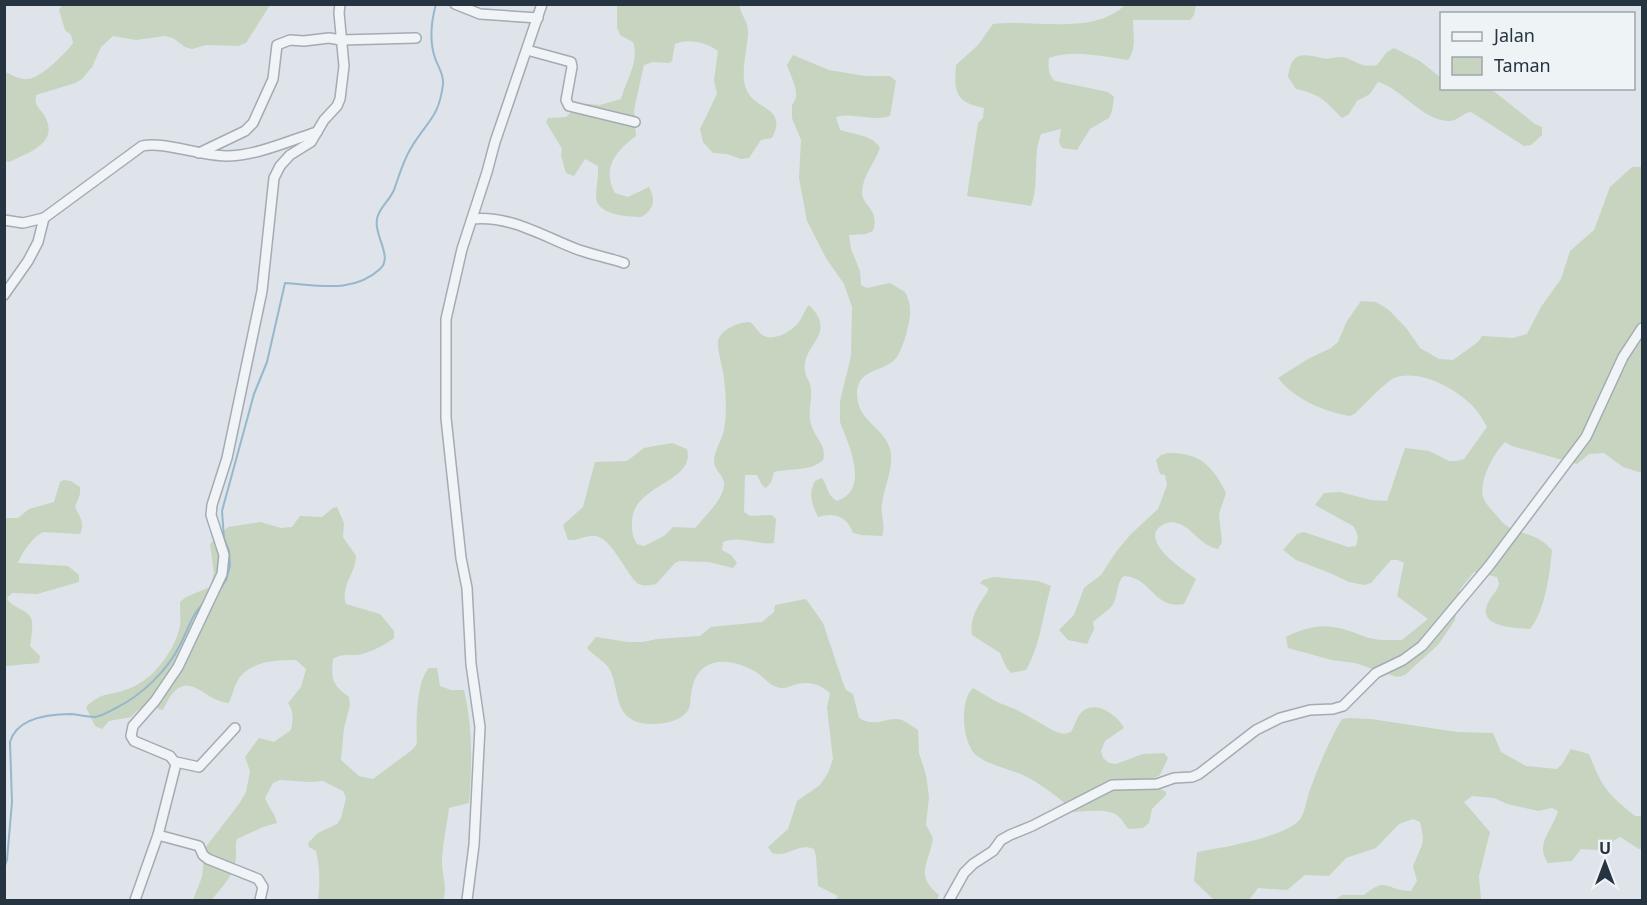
<svg xmlns="http://www.w3.org/2000/svg" width="1647" height="905" viewBox="0 0 1647 905" font-family="'Noto Sans',sans-serif">
  <rect width="100%" height="100%" fill="#dee4e9"/>
  <g fill="#c7d4bf">
    <path d="M739,4c1,10 9,17 9,27 0,17 -9,44 -1,60 9,19 41,17 25,47l-11,2 -12,18 -8,1 -14,-5 -14,-1 -10,-11 -3,-13 17,-35 -3,-14 4,-29c-11,-9 -31,-13 -43,-7l-3,17 -3,2 -16,-1 -9,3 -10,45 2,26c-19,14 -35,32 -21,57l13,4 21,-10c7,13 5,23 -8,30 -13,0 -46,-2 -45,-21 0,-10 3,-19 2,-30l-13,-7 -11,17 -8,-3 -5,-17 1,-7 -16,-27 2,-4 18,-1 12,-12 11,-1 11,1 21,-6c5,-19 19,-38 12,-57l-13,-7 -3,-8v-22z"/>
    <path d="M62,5v-1l208,1 -24,38 -8,3 -32,-1 -14,4 -7,-2 -12,-9 -8,-2 -29,4 -23,-4 -12,11 -9,20 -10,12 -7,4 -39,12c-2,11 3,12 8,20 17,28 -17,38 -35,47l-4,-1v-89c7,3 15,8 23,7 13,-1 38,-26 45,-36l-2,-8 -6,-5 -6,-20z"/>
    <path d="M1125,5h71l-2,10 -4,5h-57c0,15 4,28 -5,40 -25,-3 -55,-11 -79,-2 -1,10 -1,16 6,23l53,11 6,5 -2,14 -3,7 -19,11 -13,21 -15,-2 -3,-6 2,-13 -20,5c-9,23 -1,48 -10,72l-64,-10 11,-73 5,-5 1,-10c-29,-6 -30,-15 -28,-43l22,-20 15,-21c40,-5 100,12 132,-19z"/>
    <path d="M1394,48l26,13 21,17 1,10 49,1 44,35 7,3v8l-11,10 -7,1 -53,-34c-9,1 -13,9 -22,9 -28,-1 -46,-32 -71,-39l-8,12 -13,7 -8,13 -7,4c-18,-18 -20,-23 -46,-29l-8,-12c3,-24 13,-24 33,-19 7,2 13,-1 20,-1 13,1 18,12 36,8l10,-13z"/>
    <path d="M793,55l36,15 36,6h25l6,5 -6,35c-19,6 -36,-4 -54,1l4,13c14,5 32,4 40,18 -6,16 -17,27 -18,44 0,14 18,17 11,39l-7,3 -17,1 2,14 9,22 1,14 6,3 23,-5 15,9c3,6 5,11 5,18 1,10 -7,40 -14,48 -12,15 -37,9 -39,34 -1,28 24,34 32,54 7,18 -5,40 -7,58 -2,11 4,20 0,32l-21,-1 -8,-2c-6,-17 -19,-21 -35,-16 -6,-12 -10,-24 -3,-36l7,-3c6,9 5,17 15,23 34,-11 11,-58 3,-79v-21l11,-45 1,-49 -8,-23 -18,-26 -19,-37 -8,-43 2,-38 -9,-22v-13c10,-11 -1,-27 -5,-40z"/>
    <path d="M1632,167h10v306l-19,-6 -19,-14 -15,1 -12,10 -65,-18 -7,-4c-11,11 -26,38 -22,55 3,8 9,13 14,19 3,3 6,8 10,10 19,11 28,6 45,24 -2,23 -7,61 -22,79 -13,-1 -52,-1 -43,-24 3,-8 10,-13 12,-21l-2,-7 -23,-5 -14,17 -5,31 -4,6 -13,19 -33,30 -8,2 -42,-14 -23,-3 -44,-12 -2,-11c31,-15 46,-13 77,-1 12,5 27,4 39,4l26,-21 -31,-23 7,-33 -6,-3h-7l-20,23 -7,2 -15,-3 -19,-9 -34,-13 -13,-10 14,-16 7,-2 44,15 8,-1c3,-9 2,-13 -3,-20l-38,-21 9,-12 16,-1 31,8 16,1 18,-53 24,3 20,10h8l7,-2 23,-32c-3,-5 -6,-11 -10,-16 -16,-20 -56,-43 -83,-33 -7,3 -32,28 -38,35l-6,3c-25,-4 -56,-17 -72,-38l30,-19 23,-11 7,-6 9,-21 14,-20 15,1 13,8 18,19 13,19 19,11 14,1 25,-18 4,-6 31,2 14,-4 14,-27 20,-28 9,-28 24,-21 16,-43z"/>
    <path d="M809,305c30,30 -8,38 -4,67 1,5 4,8 5,13 4,14 -4,27 2,42 4,12 15,19 11,33 -13,12 -32,8 -49,12l-3,10 -5,6 -4,-3 -5,-10h-12l-1,37 6,4 22,-1 4,4 -2,24c-19,2 -33,-8 -51,-1l-1,8 9,5 6,8 -4,5 -24,-6 -30,-1 -4,2 -19,21c-6,1 -14,3 -19,-1 -11,-10 -25,-44 -41,-47 -9,-2 -18,5 -28,4l-5,-15 20,-18 12,-45 32,-1 17,-13 28,-5 15,6c9,34 -55,35 -55,73 0,9 0,14 5,22l7,2 20,-10 9,-9 22,1c10,-12 27,-27 29,-42 1,-11 -10,-15 -10,-25 0,-10 8,-21 10,-31 3,-17 2,-34 0,-51 0,-9 -9,-33 -5,-41 5,-10 21,-16 31,-16 4,3 7,8 10,11 11,11 31,-1 39,-11 4,-6 5,-11 10,-17z"/>
    <path d="M1168,453c31,-1 45,13 58,40l-7,21 3,28 -4,7c-17,-3 -24,-19 -38,-25 -7,-3 -13,-2 -18,1 -24,16 22,45 34,54l-12,25c-30,6 -33,-27 -60,-28 -9,8 -5,23 -14,32 -5,5 -12,9 -17,14l1,7 -7,15 -19,-4 -9,-10 15,-15 10,-27 17,-13 15,-23 14,-17 28,-26 9,-24 -2,-10 -5,-1 -4,-14 5,-5z"/>
    <path d="M64,480l7,1 9,6v7l-5,13c5,10 10,16 5,27l-37,-2c-12,7 -20,19 -25,31l50,3 11,9v7l-42,12 -25,-1 -5,5c5,11 23,11 25,23 1,7 -1,18 -2,25l10,10 -1,7 -34,3v-148h13l11,-9 25,-7 6,-20z"/>
    <path d="M337,507l7,16 -1,14 13,19c0,18 -16,29 -10,48l34,10 14,17v7c-9,7 -21,13 -32,16 -11,3 -19,-2 -29,5 -2,20 -1,26 16,38l1,8 -6,23 -3,32 18,16 14,3 39,-29 5,-6c-1,-19 -1,-63 12,-76h8l3,18 11,4h13c9,39 8,74 5,113l-20,5c-2,18 -7,37 -7,54 0,13 6,26 1,38h-125c2,-17 2,-32 -2,-49l-7,-4 -1,-4 10,-10 19,-9 4,-6 5,-20 -3,-7 -20,-10 -14,1 -29,-2 -7,3 -8,15c3,9 10,15 12,25l-14,4 -26,12c-3,9 1,16 -2,24 -3,16 -15,25 -23,37h-19l9,-23 3,-29 34,-44 7,-12 4,-21 -5,-14 14,-19 15,4 17,-12c2,-11 3,-18 -3,-27l13,-16 5,-18 -10,-9c-20,0 -46,1 -58,20 -4,7 -6,16 -9,23 -27,-1 -43,-43 -66,7 -16,-4 -21,-6 -32,7l-22,4 -7,8 -7,-3 -9,-19c18,-17 22,-10 42,-18 24,-8 47,-38 52,-63 1,-8 0,-16 0,-24l6,-5 24,-10 4,-14 -4,-29 18,-17 32,-5 21,6 11,-1 8,-11 22,1 11,-9z"/>
    <path d="M994,577l44,4 13,5c-8,28 -11,60 -25,84l-15,3 -5,-6 -6,-14 -28,-18c-3,-17 7,-31 16,-44v-3l-8,-5 3,-3z"/>
    <path d="M806,599l17,24 20,60 3,7 7,4 6,24c18,11 29,-3 43,2 5,2 11,7 16,10l1,23 7,22 3,22 -3,28 7,13c-4,27 -19,36 6,57l-2,5h-102l3,-4 -20,-10 -2,-30 -2,-7c-16,-7 -26,9 -42,4l-4,-6 20,-18 9,-28 23,-16 8,-12 5,-14 -6,-51 3,-15c-11,-9 -19,-12 -33,-9 -4,1 -10,4 -14,4 -12,0 -18,-10 -27,-16 -11,-7 -30,-13 -43,-9 -15,5 -20,17 -22,32 -1,4 0,10 -2,13 -6,17 -45,20 -58,11 -16,-10 -13,-33 -21,-49 -4,-8 -17,-15 -23,-22l9,-11 32,5h15l14,-3 43,-3 11,-9 51,-5 12,-10 1,-7z"/>
    <path d="M973,688l24,14 20,8 39,22 8,2 7,-2c4,-6 6,-17 12,-21 14,-11 35,5 41,17l-19,13 -4,10 2,7 6,5 7,1 27,-10 21,-1 4,5 -8,17 -7,4 4,8 9,5v3l-14,14 -3,14 -6,5 -14,1c-4,-3 -6,-8 -9,-11 -9,-11 -34,-6 -47,-6 -12,-14 -31,-27 -48,-36 -15,-7 -34,-10 -48,-20 -15,-12 -18,-55 -4,-68z"/>
    <path d="M1349,718l22,1 86,13 36,1 8,19 25,14 31,3 5,-5 9,-15 18,5c14,35 18,39 46,62h7v33h-3l-19,-12 -23,13 -16,-1 -9,12 -24,2c-14,-19 5,-33 10,-52l-6,-3 -14,3 -31,-7 -13,-6 -22,-2 -8,6 26,30 -11,44 2,24h-146l7,-5h22c24,-20 22,-4 47,-4l6,-10 -4,-15 9,-21 1,-8 -3,-15 -7,-3 -14,5 -23,24 -30,10 -17,18 -24,-1 -18,15 -29,-2 -9,12h-35l-20,-19 3,-29c22,-4 92,-15 104,-34 5,-9 6,-22 10,-31 9,-24 18,-46 31,-68z"/>
  </g>
  <g fill="none" stroke-linecap="round" stroke-linejoin="round">
    <g stroke="#96b7cc" stroke-width="2">
      <path d="M219,591l7,-11 4,-14 -1,-15 -5,-13 -2,-27 32,-117 13,-32 18,-79c33,2 68,11 95,-14 15,-13 -11,-38 -1,-56 4,-8 11,-14 15,-23 5,-14 9,-29 17,-42 16,-27 28,-30 32,-64 1,-10 -5,-17 -8,-26 -6,-18 -4,-36 1,-54"/>
      <path d="M4,868l3,-8 5,-58 -2,-60c7,-25 40,-28 62,-28 8,1 15,3 23,3 7,-1 15,-6 21,-9 26,-13 51,-37 64,-63 8,-15 12,-32 25,-43"/>
    </g>
    <g stroke="#a3abb3" stroke-width="12">
      <g id="street">
        <path d="M455,4l25,10 58,4"/>
        <path d="M527,50l44,12 1,5 -6,33 3,6 66,16"/>
        <path d="M199,153l46,-22 8,-8 20,-44 4,-34 13,-5 14,1 25,-3 12,2 75,-2"/>
        <path d="M472,219c39,-4 72,18 107,31 15,5 30,8 45,13"/>
        <path d="M4,220l19,3 21,-5 98,-72c22,-5 58,10 84,10 30,0 62,-15 91,-24"/>
        <path d="M4,295l24,-34 10,-19 6,-24"/>
        <path d="M176,762l23,5 36,-39"/>
        <path d="M158,835l41,11 4,9 5,4 50,20 5,8 -3,13"/>
        <path d="M135,900l23,-65 18,-71 -6,-8 -36,-15 -3,-5 2,-10 22,-25 23,-34 44,-93 2,-19 -13,-40 1,-10 15,-47 35,-167 12,-113 6,-12 10,-11 21,-13 13,-22 13,-14 3,-7 4,-33 -5,-53 1,-9"/>
        <path d="M467,900l7,-55 6,-118 -9,-63 -4,-76 -6,-30 -15,-140v-99l16,-70 25,-77 8,-30 47,-138"/>
        <path d="M949,900l15,-27 9,-9 20,-13 8,-11 9,-5 22,-9 80,-41 45,-1 17,-6 18,-1 7,-3 57,-44 24,-12 30,-8 23,-1 10,-3 33,-33 27,-13 19,-14 67,-80 97,-129 37,-80 19,-29"/>
      </g>
    </g>
    <use href="#street" stroke="#f1f4f7" stroke-width="9"/>
  </g>
  <rect width="1647" height="905" fill="none" stroke="#263341" stroke-width="12"/>
  <rect x="1440" y="12" width="195" height="78" fill="#eef3f6" stroke="#9ea6ae" stroke-width="1.5"/>
  <rect x="1452" y="32" width="30" height="9" fill="#f1f4f7" stroke="#9ea6ae" stroke-width="1.5"/>
  <text x="1494" y="42" font-size="18" fill="#263341">Jalan</text>
  <rect x="1452" y="57" width="30" height="18" fill="#c7d4bf" stroke="#9ea6ae" stroke-width="1.5"/>
  <text x="1494" y="72" font-size="18" fill="#263341">Taman</text>
  <g transform="translate(1605 863)" stroke="#eef3f6" stroke-width="4.5" paint-order="stroke">
  <path d="M0-4.5L10 22L0 15L-10 22Z" fill="#263341"/>
  <text y="-9" font-size="16" font-weight="bold" text-anchor="middle" fill="#263341">U</text>
  </g>
</svg>
